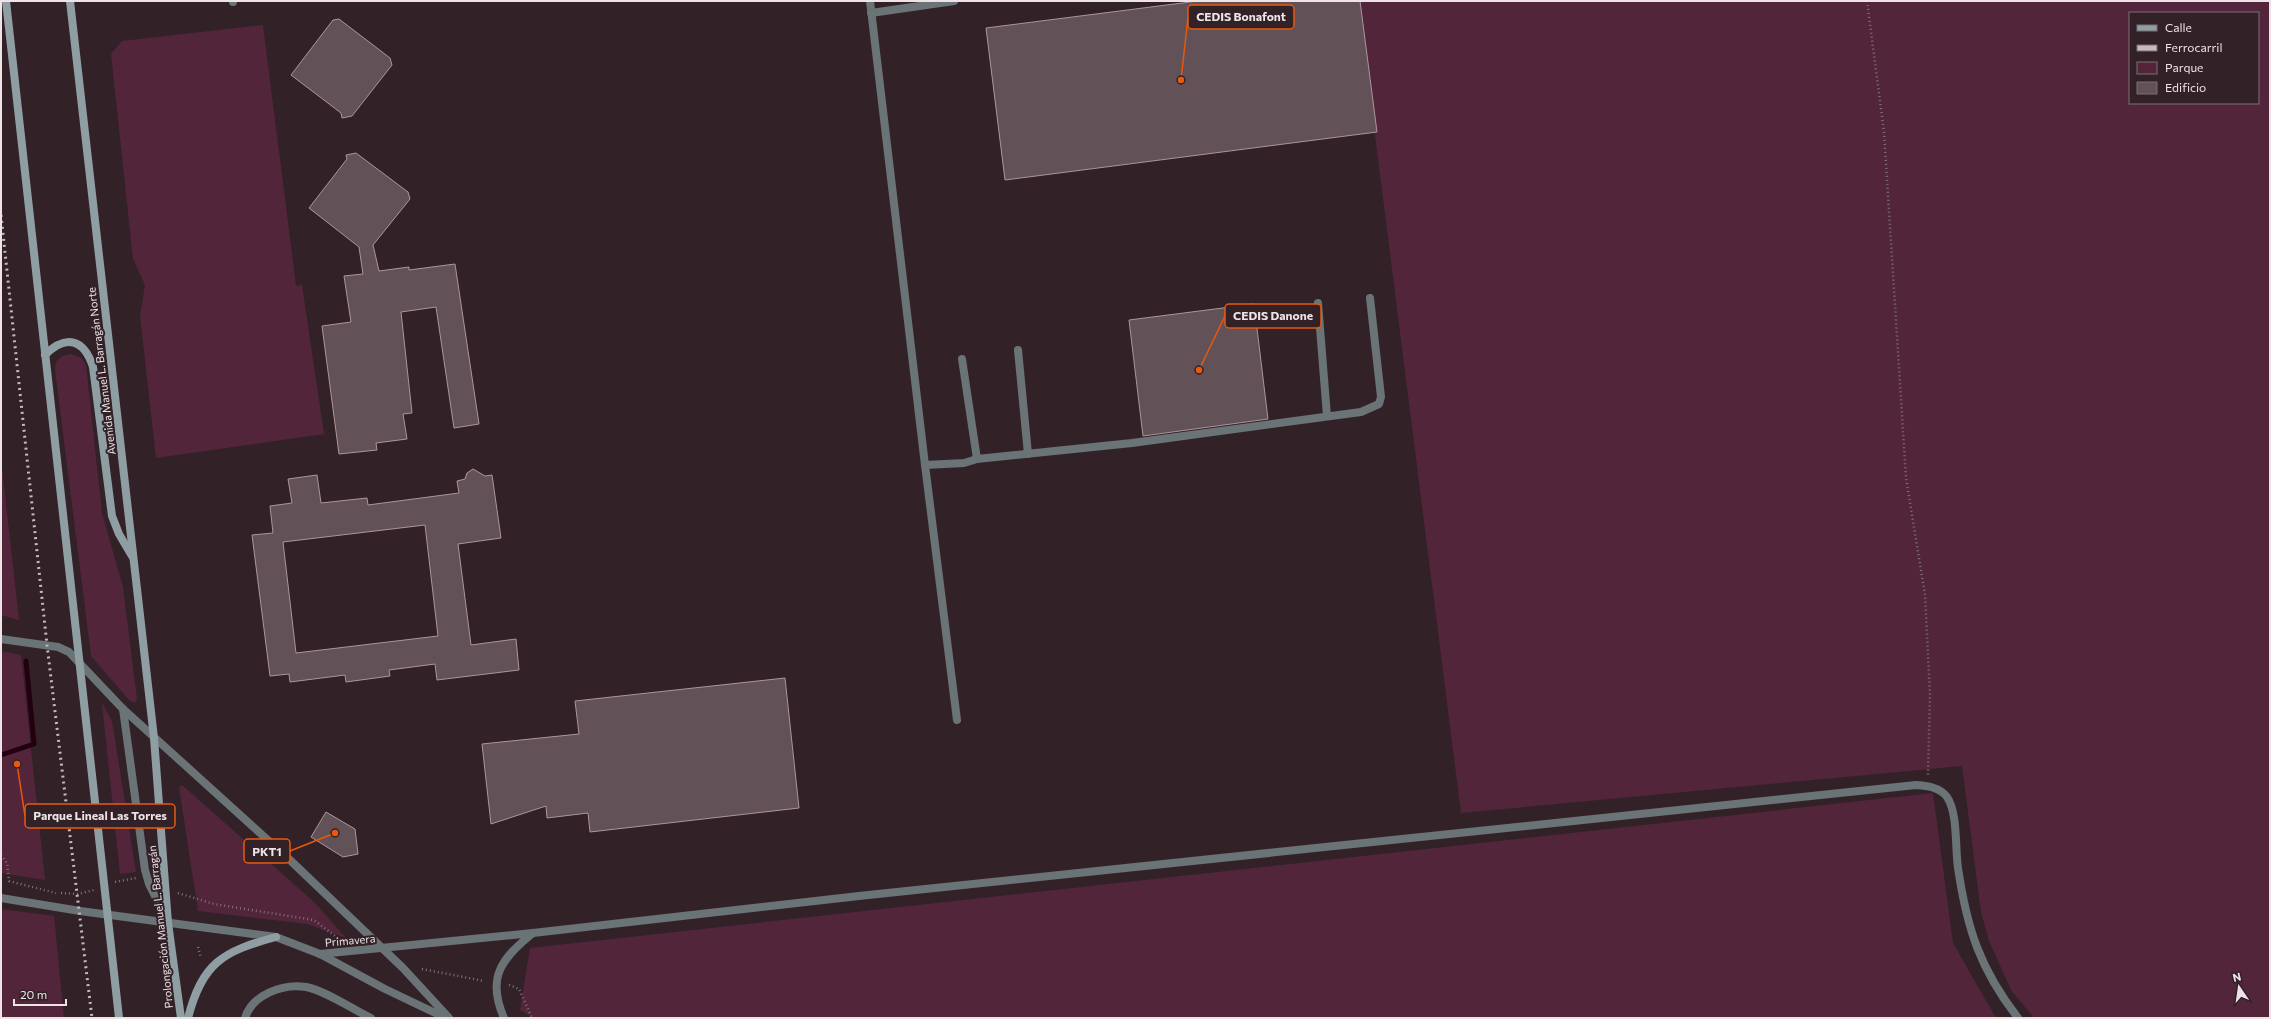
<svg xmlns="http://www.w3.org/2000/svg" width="2271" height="1019" viewBox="0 0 2271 1019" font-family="Commissioner,sans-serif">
  <rect width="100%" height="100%" fill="#322228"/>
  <g fill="#52253a" fill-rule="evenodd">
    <path d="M1358,1h912v1017h-236l-23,-28 -22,-49 -8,-29 -19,-146 -501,47zM2130,13h128v90h-128z"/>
    <path d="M263,25l33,261 6,-1 22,149 -168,24 -16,-142 5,-31 -12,-26 -22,-205 11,-13z"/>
    <path d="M71,354l10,4 5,7 16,148 21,74 14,112 -2,4 -5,-2 -39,-45 -36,-287c0,-10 7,-14 16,-15z"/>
    <path d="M1,459l18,161 -18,-5z"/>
    <path d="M1,651l20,4 24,225 -44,-7z"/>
    <path d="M102,703l10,18 24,151 -16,2z"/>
    <path d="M182,785l132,117 32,36 -39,-14 -109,-13 -19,-124z"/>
    <path d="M1933,793l20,150 43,75h-1462l-14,-8 10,-62z"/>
    <path d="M1,909l53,7 10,102h-63z"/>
  </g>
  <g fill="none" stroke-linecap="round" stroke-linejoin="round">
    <path stroke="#230010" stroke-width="5" d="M1,755l33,-11 -8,-83"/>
  </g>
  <g fill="#635158" stroke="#ab969e" fill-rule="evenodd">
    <path d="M1198,1h162l17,131 -372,48 -19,-152z"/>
    <path d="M339,19l51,39 2,7 -40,51 -10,2 -1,-5 -50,-38 42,-55z"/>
    <path d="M356,153l52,39 2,7 -37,46 6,26 30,-4v3l46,-6 24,160 -25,4 -18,-121 -35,5 11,101 -9,1 4,25 -31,4 1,7 -38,4 -17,-128 29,-4 -7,-46 19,-2 -4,-27 -50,-39 38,-49 -1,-4z"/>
    <path d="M1254,304l14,115 -125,17 -14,-116z"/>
    <path d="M473,469l12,7 7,-1 9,63 -43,6 13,101 45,-6 3,31 -82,10 -2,-16 -46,6 1,6 -44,6 -1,-7 -55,7 -1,-8 -19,2 -18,-141 21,-2 -3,-27 22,-3 -4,-24 29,-4 4,28 46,-5 1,7 91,-12 -2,-12 8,-2 2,-6zM425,525l13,111 -142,17 -13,-111z"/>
    <path d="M785,678l14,130 -209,24 -2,-19 -41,5 -1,-12 -55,18 -9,-80 97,-10 -4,-33z"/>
    <path d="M326,812l29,17 3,25 -15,3 -32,-20z"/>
  </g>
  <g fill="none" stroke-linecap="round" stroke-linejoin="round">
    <g stroke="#817378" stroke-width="2.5" stroke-dasharray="1 3" stroke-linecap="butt">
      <path d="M1867,1l17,131 22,346 19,117 5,99 -2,81"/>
      <path d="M1,855l6,8 2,18 47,12"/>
      <path d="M115,882l21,-4"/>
      <path d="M61,893l17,1 16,-4"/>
      <path d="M178,893l36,11 100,16 25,19"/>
      <path d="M198,947l3,11"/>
      <path d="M422,969l62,12"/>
      <path d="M509,985l10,4 13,29"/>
    </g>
    <g stroke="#6a7376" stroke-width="8">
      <path d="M233,1v1"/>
      <path d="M870,1l55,464 32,255"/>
      <path d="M871,13l83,-12"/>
      <path d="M1318,303l9,113"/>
      <path d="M1018,350l10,104"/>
      <path d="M962,359l15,100"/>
      <path d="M925,465l39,-2 13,-4 155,-16 229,-31 18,-8 2,-7 -11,-99"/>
      <path d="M245,1018c7,-23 38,-35 61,-31 18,3 48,23 65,31"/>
    </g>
    <path stroke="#6a7376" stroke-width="8" d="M320,954l213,-21 326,-37 1057,-111c11,1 24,2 31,12 11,16 8,51 11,71 9,61 22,101 60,150"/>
    <g stroke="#6a7376" stroke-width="8">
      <path d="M1,639l57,8 11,5 54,57 168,152 112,107 46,50"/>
      <path d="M123,709l22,161 4,14 19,38"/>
      <path d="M1,898l79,13 196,26 44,17 65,35 61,29"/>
      <path d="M504,1018c-18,-41 -2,-60 29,-85"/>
    </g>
    <g stroke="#8f9ea3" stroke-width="8">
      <path d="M6,1l113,1017"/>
      <path d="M70,1l84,737 14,185 13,95"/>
      <path d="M45,355c21,-21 39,-16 48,12l19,149 7,18 13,22"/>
      <path d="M188,1018c14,-55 35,-67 88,-81"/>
    </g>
    <path stroke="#c6babf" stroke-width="3" stroke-dasharray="2 4" stroke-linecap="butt" d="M1,215l46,430 45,373"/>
  </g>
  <g text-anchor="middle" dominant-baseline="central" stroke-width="4" stroke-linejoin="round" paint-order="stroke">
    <g font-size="11" fill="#eee3e7" stroke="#322228">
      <text transform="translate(101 371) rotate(-97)">Avenida Manuel L. Barragán Norte</text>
      <text transform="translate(160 927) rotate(-96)">Prolongación Manuel L. Barragán</text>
      <text transform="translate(350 940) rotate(-5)">Primavera</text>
    </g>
  </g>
  <path fill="none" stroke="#e8590c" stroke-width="1.5" d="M1181 80L1188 17M1199 370L1225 316M17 764L25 816M335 833L290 851"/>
  <g fill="#e8590c" stroke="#322228" stroke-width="1.5">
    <circle cx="1181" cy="80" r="4"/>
    <circle cx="1199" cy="370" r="4"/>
    <circle cx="17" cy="764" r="4"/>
    <circle cx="335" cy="833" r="4"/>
  </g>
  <g fill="#322228" stroke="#e8590c" stroke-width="1.5">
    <rect x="1188" y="5" width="106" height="24" rx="4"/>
    <rect x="1225" y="304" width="96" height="24" rx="4"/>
    <rect x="25" y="804" width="150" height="24" rx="4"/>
    <rect x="244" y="839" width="46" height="24" rx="4"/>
  </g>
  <g font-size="12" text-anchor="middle" font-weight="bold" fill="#eee3e7">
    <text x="1241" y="21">CEDIS Bonafont</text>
    <text x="1273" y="320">CEDIS Danone</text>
    <text x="100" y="820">Parque Lineal Las Torres</text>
    <text x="267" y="856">PKT1</text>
  </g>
  <rect width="2271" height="1019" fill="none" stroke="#eee3e7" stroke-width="4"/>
  <rect x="2129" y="12" width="130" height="92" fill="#322228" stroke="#7d6f74"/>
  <rect x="2137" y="25" width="20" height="6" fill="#8f9ea3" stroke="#7d6f74"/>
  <text x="2165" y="32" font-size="12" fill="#eee3e7">Calle</text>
  <rect x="2137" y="45" width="20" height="6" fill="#c6babf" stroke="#7d6f74"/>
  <text x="2165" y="52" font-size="12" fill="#eee3e7">Ferrocarril</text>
  <rect x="2137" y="62" width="20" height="12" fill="#52253a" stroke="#7d6f74"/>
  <text x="2165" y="72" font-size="12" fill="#eee3e7">Parque</text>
  <rect x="2137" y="82" width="20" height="12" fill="#635158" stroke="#7d6f74"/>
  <text x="2165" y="92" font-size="12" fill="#eee3e7">Edificio</text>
  <g transform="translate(2239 987) rotate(347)" stroke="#322228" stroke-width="3" paint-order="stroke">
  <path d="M0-3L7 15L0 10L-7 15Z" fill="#eee3e7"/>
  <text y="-6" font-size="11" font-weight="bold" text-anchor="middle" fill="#eee3e7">N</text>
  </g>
  <path d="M14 999v6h52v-6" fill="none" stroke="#eee3e7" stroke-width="2"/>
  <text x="20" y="999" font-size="12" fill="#eee3e7" stroke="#322228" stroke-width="3" paint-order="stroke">20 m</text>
</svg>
